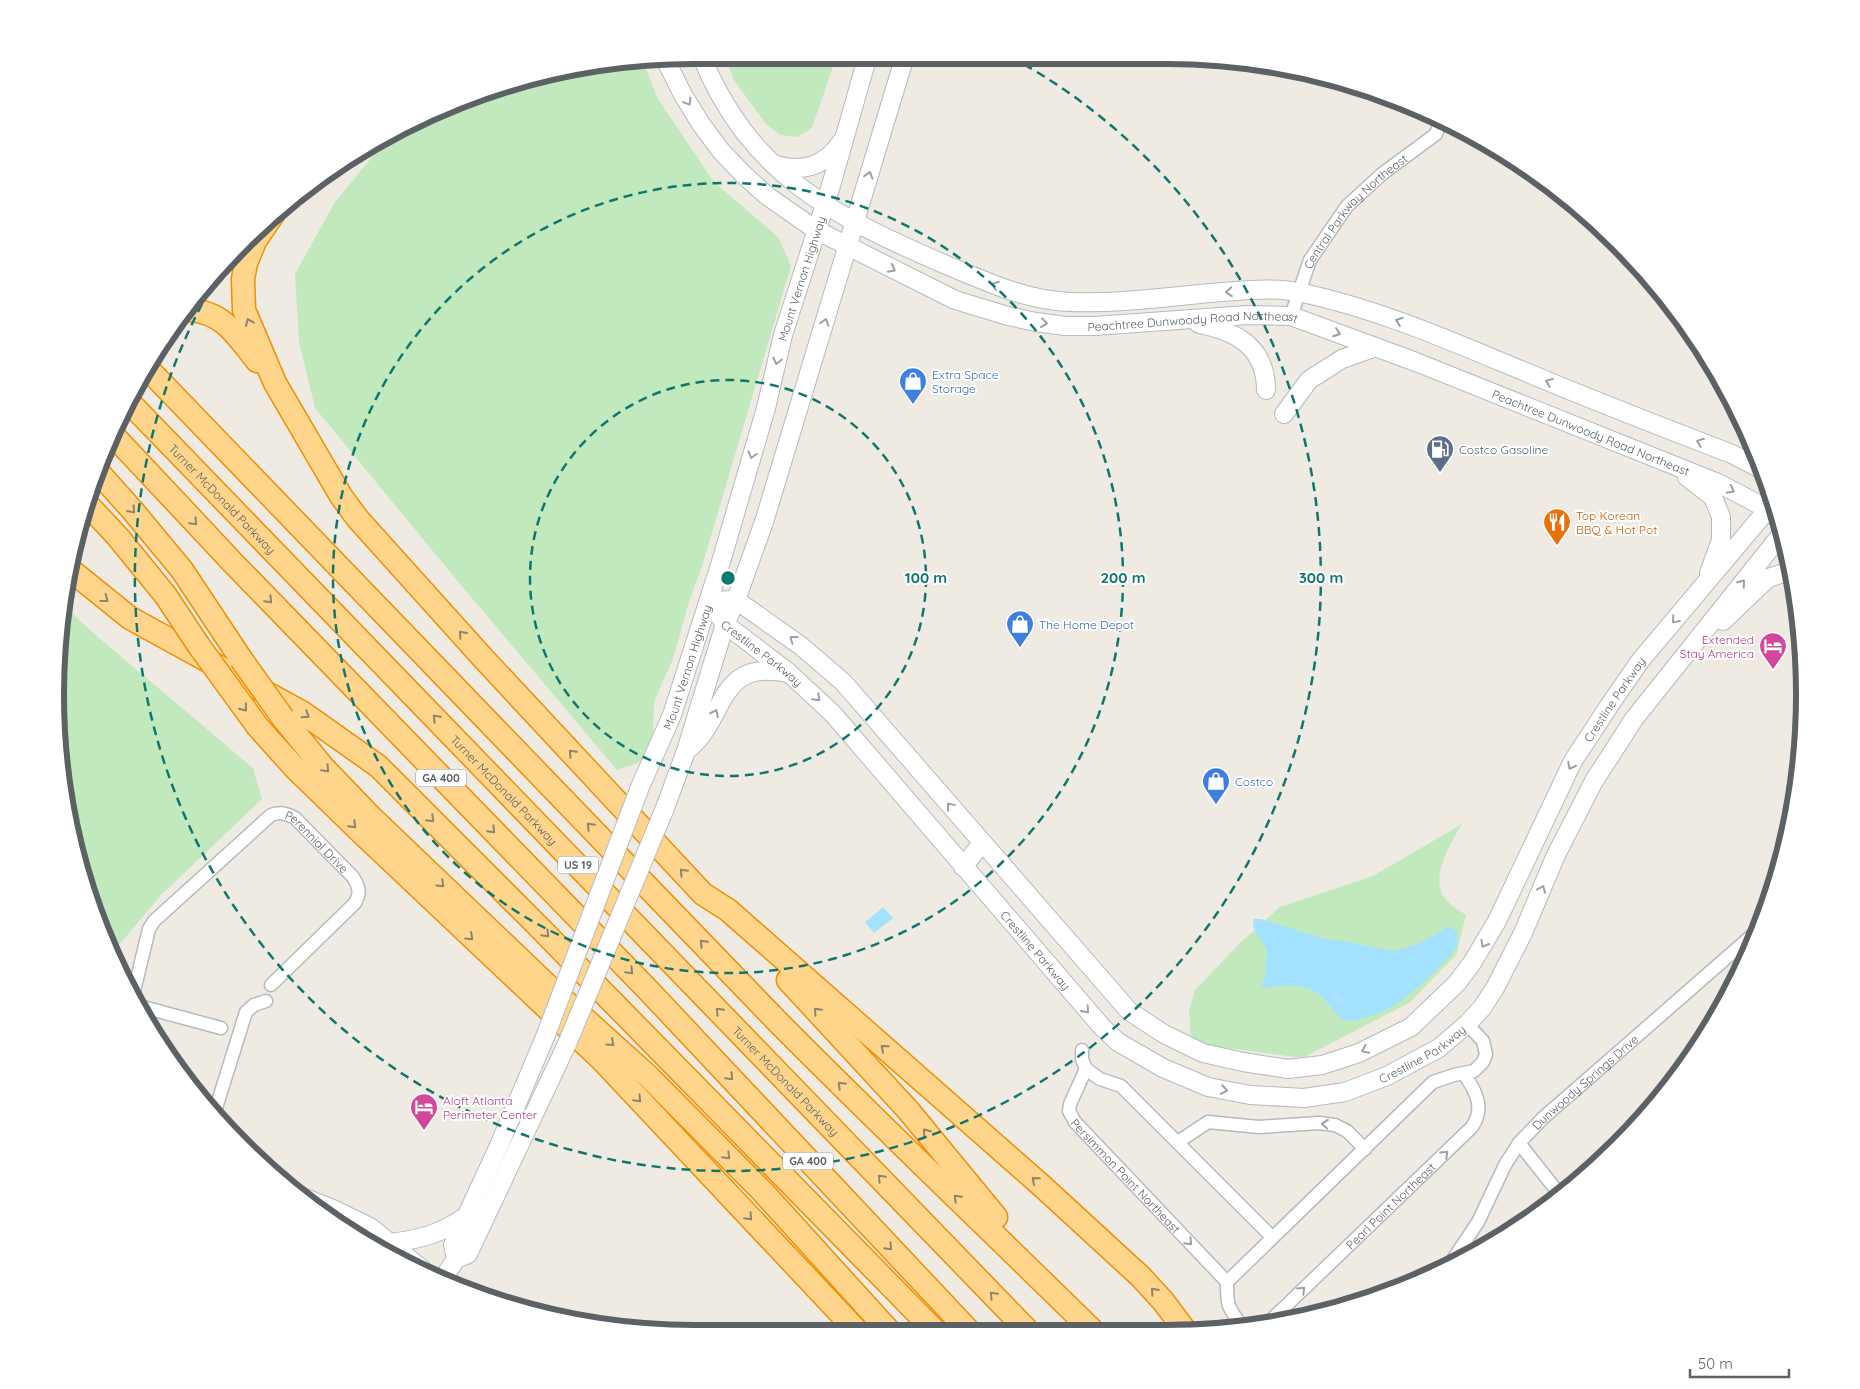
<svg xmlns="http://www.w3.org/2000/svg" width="1860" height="1389" viewBox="0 0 1860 1389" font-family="Quicksand,sans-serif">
  <rect width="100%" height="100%" fill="#efebe3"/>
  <g fill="#c2e9be">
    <path d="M724,55h113l-25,73 -15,9 -17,-2 -15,-12 -31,-43z"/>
    <path d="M643,62l15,37 56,83 65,56 12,28 -88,297 -15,42 -15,54 -19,43 -2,56 -35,12 -157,-186 -145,-176 -16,-66 -4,-68 40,-72 56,-68 138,-57z"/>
    <path d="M65,607l33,30 155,131 9,31 -102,97 -40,48 -14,-1 -2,-4 -37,-119 -11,-83z"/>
    <path d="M1462,824c-11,18 -32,53 -18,73 4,7 15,13 22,18l-10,40 -47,48 -107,55 -89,-12 -22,-8 -2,-27 6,-21 45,-47 40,-36 93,-31z"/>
  </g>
  <g fill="#a4e1ff">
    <path d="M883,907l10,11 -19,15 -9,-11z"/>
    <path d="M1254,919h7l64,20 30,4 26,6 16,2 23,-8 30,-17 7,6c1,5 1,10 -1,15 -4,9 -14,17 -20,23 -21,21 -41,39 -69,47 -5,2 -10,4 -15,4 -17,0 -22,-21 -35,-28 -18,-11 -36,-7 -56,-5l4,-12 2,-26 -14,-23z"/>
  </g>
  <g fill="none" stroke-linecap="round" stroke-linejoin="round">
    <g stroke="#b6babf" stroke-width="15">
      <g id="street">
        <path id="s1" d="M1291,316l19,-56 37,-54 35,-32 54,-40 5,-14"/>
        <path id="s2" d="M134,991l15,-62 5,-8 117,-106c9,-3 15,-2 24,3l58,59c6,10 8,15 2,26l-84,82"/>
        <path d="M143,1007l78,21"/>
        <path d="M1082,1050v9l4,10"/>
        <path id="s3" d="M1086,1069l-16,35 -1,7 6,11 152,160"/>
        <path d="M1086,1069l14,10 21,7 151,151"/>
        <path d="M216,1108l30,-96 8,-7 12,-4"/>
        <path d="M1178,1142l30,-20 51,5 60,-4 16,2 12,6 18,18"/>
        <path d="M1519,1143l42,53"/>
        <path id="s4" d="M1452,1261l26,-39 27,-57 14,-22 24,-25 213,-186"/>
        <path id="s5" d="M1267,1324l205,-197c13,-19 4,-36 -8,-53"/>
        <path d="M1255,1327l-14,-2c-14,-19 -14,-20 -14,-43l206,-200 21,-7 20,-4 9,-9 3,-8 -3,-13 -16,-17"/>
      </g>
    </g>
    <g stroke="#b5babf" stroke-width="20">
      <g id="secondary">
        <path d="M701,55c48,119 132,161 243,209 41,17 82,37 127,38 50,2 101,-6 151,-10 26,-2 54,-5 81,1 74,16 143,46 213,75 71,30 143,58 216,86l29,15"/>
        <path id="s6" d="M665,59l18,36 18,29 20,27 22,23 23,21 50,35 139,70 53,16 28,6 29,4h30l152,-11 44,1 125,46 302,121 40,21 22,16"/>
        <path d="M773,164c29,9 52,3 69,-23"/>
        <path d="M1199,324c37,7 67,23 67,66"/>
        <path d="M1284,414l25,-34 33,-21 34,-12"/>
        <path d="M1687,477l26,20 8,20v23l-12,33"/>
        <path id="s7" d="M709,601l16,23 64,49 44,41 269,313 16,15 45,26 45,19 42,8 54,3 41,-6 42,-16 52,-28 28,-24 15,-16 13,-20 28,-55 33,-78 38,-74 40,-62 150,-188"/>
        <path id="s8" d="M709,601l27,-1 65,46 42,36 286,329 35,23 39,19 40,9 45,7 34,-4 37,-12 52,-26 46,-44 15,-20 25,-42 76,-160 38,-58 29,-42 133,-158"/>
        <path d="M1723,621l45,-43 22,-7"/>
        <path d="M686,751c42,-32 29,-93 102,-78"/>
        <path id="s9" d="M640,787l32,-72 48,-150 46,-157 17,-73 47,-146 38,-134"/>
        <path d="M665,808l21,-57 39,-127 11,-24 28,-78 141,-466"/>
        <path d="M963,867l19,-24"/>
        <path d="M303,1197l30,12 37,18 53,43"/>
        <path d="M391,1243c30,-4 49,-9 74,-26"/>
        <path d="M456,1259l-3,-14 45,-97 47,-111"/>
        <path d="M443,1279l13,-20 12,-5 99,-210"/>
      </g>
    </g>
    <g stroke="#f38e00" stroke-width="25">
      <g id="highway">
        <path d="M274,213l-19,28 -9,22 -3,16 1,31 31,73 66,113 16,22 126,140 220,236 25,16 314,276 99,91 22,24 21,28"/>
        <path d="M189,310c35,2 48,26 68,51"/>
        <path d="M149,370l626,649c104,105 211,207 317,311"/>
        <path id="s10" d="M128,401l899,929"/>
        <path d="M113,435l122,130 414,426 319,339"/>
        <path d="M100,474l33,37 49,59 59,89"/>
        <path d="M89,506l29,31 48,59"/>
        <path d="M68,568l62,50 173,95 75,53 158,158 399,407"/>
        <path d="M283,718l39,48 48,50 177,169 102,92 114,115 126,139"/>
        <path d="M258,727l37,41 70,68 237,224 255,271"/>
        <path d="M788,980l120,130 88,107"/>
      </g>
    </g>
    <use href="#street" stroke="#fff" stroke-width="12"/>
    <use href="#secondary" stroke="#fff" stroke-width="18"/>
    <use href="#highway" stroke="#ffd58b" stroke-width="22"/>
    <g stroke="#b5babf" stroke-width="20" stroke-linecap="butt">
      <g id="secondary-bridge">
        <path d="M545,1037l95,-250"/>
        <path d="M567,1044l98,-236"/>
      </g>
    </g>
    <g stroke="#f38e00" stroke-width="25" stroke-linecap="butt">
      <g id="highway-bridge">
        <path d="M166,596l33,50 59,81"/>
        <path d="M241,659l42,59"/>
      </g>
    </g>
    <use href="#secondary-bridge" stroke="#fff" stroke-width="18"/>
    <use href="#highway-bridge" stroke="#ffd58b" stroke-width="22"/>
  </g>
  <defs><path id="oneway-chevron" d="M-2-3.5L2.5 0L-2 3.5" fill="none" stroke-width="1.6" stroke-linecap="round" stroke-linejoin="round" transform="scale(1.25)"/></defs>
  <g stroke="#9da0a3">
    <use href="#oneway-chevron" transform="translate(688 102) rotate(59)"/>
    <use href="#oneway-chevron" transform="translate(869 175) rotate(-73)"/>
    <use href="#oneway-chevron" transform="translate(892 269) rotate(27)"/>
    <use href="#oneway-chevron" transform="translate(995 285) rotate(-159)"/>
    <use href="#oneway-chevron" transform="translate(1229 292) rotate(175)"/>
    <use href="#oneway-chevron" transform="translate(1399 321) rotate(-160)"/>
    <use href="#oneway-chevron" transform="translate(825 322) rotate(-74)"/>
    <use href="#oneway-chevron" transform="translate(1044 323) rotate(7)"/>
    <use href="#oneway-chevron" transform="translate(1337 333) rotate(20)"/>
    <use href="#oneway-chevron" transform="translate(777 361) rotate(103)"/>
    <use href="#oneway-chevron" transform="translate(1549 382) rotate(-158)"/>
    <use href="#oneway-chevron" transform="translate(1700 442) rotate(-159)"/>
    <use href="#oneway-chevron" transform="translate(752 455) rotate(106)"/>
    <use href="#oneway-chevron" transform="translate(1731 490) rotate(28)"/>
    <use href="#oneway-chevron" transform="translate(1742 583) rotate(-51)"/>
    <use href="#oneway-chevron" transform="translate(1675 620) rotate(130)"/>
    <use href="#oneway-chevron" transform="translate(793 639) rotate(-144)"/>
    <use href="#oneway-chevron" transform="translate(817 698) rotate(45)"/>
    <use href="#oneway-chevron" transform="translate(715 713) rotate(-65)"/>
    <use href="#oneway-chevron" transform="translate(1571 766) rotate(117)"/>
    <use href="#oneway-chevron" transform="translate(950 806) rotate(-130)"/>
    <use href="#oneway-chevron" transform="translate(1542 889) rotate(-67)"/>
    <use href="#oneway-chevron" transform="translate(1484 944) rotate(120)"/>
    <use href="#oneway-chevron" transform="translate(1086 1010) rotate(49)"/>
    <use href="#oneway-chevron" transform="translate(1365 1050) rotate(154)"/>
    <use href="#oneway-chevron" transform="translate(1224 1090) rotate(10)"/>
    <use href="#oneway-chevron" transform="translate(1325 1124) rotate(-175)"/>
    <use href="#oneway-chevron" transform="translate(1445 1154) rotate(-44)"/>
    <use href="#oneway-chevron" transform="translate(1189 1242) rotate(46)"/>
    <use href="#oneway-chevron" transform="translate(1302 1290) rotate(-44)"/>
  </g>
  <g stroke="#8c8470">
    <use href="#oneway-chevron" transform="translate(249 322) rotate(-113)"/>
    <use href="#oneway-chevron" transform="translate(132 510) rotate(49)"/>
    <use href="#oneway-chevron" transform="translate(194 522) rotate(47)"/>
    <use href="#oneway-chevron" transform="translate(105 599) rotate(37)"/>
    <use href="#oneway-chevron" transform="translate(269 600) rotate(46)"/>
    <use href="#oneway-chevron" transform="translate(462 634) rotate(-132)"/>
    <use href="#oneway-chevron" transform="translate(244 708) rotate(52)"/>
    <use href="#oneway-chevron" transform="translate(306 715) rotate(33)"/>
    <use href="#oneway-chevron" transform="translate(436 718) rotate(-134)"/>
    <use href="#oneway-chevron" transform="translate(572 753) rotate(-133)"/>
    <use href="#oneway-chevron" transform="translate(326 769) rotate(47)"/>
    <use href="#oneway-chevron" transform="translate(431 819) rotate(45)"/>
    <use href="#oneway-chevron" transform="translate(353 825) rotate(45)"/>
    <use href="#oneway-chevron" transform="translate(590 826) rotate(-134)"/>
    <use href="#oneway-chevron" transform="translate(492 830) rotate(46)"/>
    <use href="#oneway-chevron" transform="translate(683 872) rotate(-133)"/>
    <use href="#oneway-chevron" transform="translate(441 884) rotate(44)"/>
    <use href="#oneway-chevron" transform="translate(546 934) rotate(46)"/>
    <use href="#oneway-chevron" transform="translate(470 937) rotate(43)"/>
    <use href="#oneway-chevron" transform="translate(703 943) rotate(-134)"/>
    <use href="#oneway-chevron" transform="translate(630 971) rotate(46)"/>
    <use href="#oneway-chevron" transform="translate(719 1011) rotate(-134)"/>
    <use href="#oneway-chevron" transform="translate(817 1011) rotate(-133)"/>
    <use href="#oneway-chevron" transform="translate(611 1043) rotate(42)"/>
    <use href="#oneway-chevron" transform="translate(884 1048) rotate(-139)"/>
    <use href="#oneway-chevron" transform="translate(730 1077) rotate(47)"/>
    <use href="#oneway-chevron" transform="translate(841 1085) rotate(-135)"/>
    <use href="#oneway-chevron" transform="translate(638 1099) rotate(47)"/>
    <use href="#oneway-chevron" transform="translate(926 1132) rotate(-129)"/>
    <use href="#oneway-chevron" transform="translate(727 1156) rotate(45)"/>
    <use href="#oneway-chevron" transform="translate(881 1178) rotate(-134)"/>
    <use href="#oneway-chevron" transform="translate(1035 1180) rotate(-139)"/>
    <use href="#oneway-chevron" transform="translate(957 1198) rotate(-135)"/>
    <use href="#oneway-chevron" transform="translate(749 1217) rotate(47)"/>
    <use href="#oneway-chevron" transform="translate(889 1247) rotate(47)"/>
    <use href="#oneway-chevron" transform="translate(1154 1291) rotate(-132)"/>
    <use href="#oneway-chevron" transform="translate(993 1295) rotate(-134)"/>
  </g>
  <g fill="none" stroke="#0f766e" stroke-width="2.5" stroke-dasharray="9 6">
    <circle cx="728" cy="578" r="198"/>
    <circle cx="728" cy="578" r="395"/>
    <path d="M1011 57A593 593 0 1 1 228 259"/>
  </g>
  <defs>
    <g id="shop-pin" transform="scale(1.4375)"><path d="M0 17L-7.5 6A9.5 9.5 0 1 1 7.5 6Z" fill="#3f7fe0" stroke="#fff"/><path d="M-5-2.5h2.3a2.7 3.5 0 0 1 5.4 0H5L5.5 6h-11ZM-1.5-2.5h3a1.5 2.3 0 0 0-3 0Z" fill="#fff"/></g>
    <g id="fuel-pin" transform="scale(1.4375)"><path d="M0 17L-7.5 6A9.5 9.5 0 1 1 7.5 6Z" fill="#5c6f8a" stroke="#fff"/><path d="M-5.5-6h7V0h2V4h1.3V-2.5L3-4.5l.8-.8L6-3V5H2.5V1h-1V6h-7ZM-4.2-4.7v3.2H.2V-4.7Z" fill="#fff"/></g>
    <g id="restaurant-pin" transform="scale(1.4375)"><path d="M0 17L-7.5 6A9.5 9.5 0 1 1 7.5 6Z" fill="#e8710a" stroke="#fff"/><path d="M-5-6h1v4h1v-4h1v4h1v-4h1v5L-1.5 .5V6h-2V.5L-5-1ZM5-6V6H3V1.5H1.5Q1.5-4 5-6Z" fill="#fff"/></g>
    <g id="hotel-pin" transform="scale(1.4375)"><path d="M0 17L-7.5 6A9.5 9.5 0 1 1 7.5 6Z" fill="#d1479c" stroke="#fff"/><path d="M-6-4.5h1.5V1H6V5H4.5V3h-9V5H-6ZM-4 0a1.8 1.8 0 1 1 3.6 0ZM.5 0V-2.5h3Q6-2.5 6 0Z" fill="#fff"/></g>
  </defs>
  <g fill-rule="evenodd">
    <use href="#shop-pin" x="913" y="381"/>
    <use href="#fuel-pin" x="1440" y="449"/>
    <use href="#restaurant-pin" x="1557" y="522"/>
    <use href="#shop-pin" x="1020" y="624"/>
    <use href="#hotel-pin" x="1773" y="646"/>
    <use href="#shop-pin" x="1216" y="781"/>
    <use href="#hotel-pin" x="424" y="1107"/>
  </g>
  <g text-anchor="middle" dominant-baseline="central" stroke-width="4" stroke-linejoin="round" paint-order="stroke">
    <g fill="#fff" stroke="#8c9093" stroke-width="1">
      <rect x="416" y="769.5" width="50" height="17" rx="4"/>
      <rect x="558" y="856.5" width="40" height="17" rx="4"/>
      <rect x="783" y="1152.5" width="50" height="17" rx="4"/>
    </g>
    <g font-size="11" font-weight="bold" fill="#5b6165">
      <text x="441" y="778">GA 400</text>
      <text x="578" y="865">US 19</text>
      <text x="808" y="1161">GA 400</text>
    </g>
    <g font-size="12" fill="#5b6165" stroke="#fff">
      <text stroke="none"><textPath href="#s1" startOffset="126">Central Parkway Northeast</textPath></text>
      <text stroke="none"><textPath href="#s9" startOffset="534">Mount Vernon Highway</textPath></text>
      <text stroke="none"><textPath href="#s6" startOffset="629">Peachtree Dunwoody Road Northeast</textPath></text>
      <text stroke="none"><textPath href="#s6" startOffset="1049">Peachtree Dunwoody Road Northeast</textPath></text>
      <text stroke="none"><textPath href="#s10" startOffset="136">Turner McDonald Parkway</textPath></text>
      <text stroke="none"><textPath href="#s7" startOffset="75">Crestline Parkway</textPath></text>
      <text stroke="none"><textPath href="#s9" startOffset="129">Mount Vernon Highway</textPath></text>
      <text stroke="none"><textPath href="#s8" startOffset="1290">Crestline Parkway</textPath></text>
      <text stroke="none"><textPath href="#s10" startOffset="541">Turner McDonald Parkway</textPath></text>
      <text stroke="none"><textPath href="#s2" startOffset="288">Perennial Drive</textPath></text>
      <text stroke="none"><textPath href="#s7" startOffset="480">Crestline Parkway</textPath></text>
      <text stroke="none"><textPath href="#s7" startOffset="929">Crestline Parkway</textPath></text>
      <text stroke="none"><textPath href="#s10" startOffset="946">Turner McDonald Parkway</textPath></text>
      <text stroke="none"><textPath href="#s4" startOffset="226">Dunwoody Springs Drive</textPath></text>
      <text stroke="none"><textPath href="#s3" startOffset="132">Persimmon Point Northeast</textPath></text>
      <text stroke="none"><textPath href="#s5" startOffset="171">Pearl Point Northeast</textPath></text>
    </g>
    <g font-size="12" fill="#366cbe" stroke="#fff" text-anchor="start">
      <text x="932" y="374">Extra Space<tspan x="932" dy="14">Storage</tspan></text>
      <text x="1039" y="624">The Home Depot</text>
      <text x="1235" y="781">Costco</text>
    </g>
    <g font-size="12" fill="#4e5e75" stroke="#fff" text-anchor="start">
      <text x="1459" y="449">Costco Gasoline</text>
    </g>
    <g font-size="12" fill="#c56008" stroke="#fff" text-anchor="start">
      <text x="1576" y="515">Top Korean<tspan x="1576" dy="14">BBQ &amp; Hot Pot</tspan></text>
    </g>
    <g font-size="12" fill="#b23c85" stroke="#fff" text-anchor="end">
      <text x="1754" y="639">Extended<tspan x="1754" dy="14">Stay America</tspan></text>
      <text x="443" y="1100" text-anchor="start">Aloft Atlanta<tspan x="443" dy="14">Perimeter Center</tspan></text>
    </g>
  </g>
  <path d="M0 0H1860V1389H0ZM694 64H1166A630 630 0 0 1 1796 694V695A630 630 0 0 1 1166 1325H694A630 630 0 0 1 64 695V694A630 630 0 0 1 694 64Z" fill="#fff" fill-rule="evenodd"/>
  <path fill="none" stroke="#5b6165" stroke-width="6" d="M694 64H1166A630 630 0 0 1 1796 694V695A630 630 0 0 1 1166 1325H694A630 630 0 0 1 64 695V694A630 630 0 0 1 694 64Z"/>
  <circle cx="728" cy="578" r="8" fill="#0f766e" stroke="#fff" stroke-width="2.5"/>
  <g font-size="15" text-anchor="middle" font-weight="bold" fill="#0f766e" stroke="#fff" stroke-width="4" stroke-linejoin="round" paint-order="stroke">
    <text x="926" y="583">100 m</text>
    <text x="1123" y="583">200 m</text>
    <text x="1321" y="583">300 m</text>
  </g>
  <path d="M1690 1369v8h99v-8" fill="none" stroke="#5b6165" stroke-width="2.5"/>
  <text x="1698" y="1369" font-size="15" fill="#5b6165" stroke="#ffffff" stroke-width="4" paint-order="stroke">50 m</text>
</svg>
